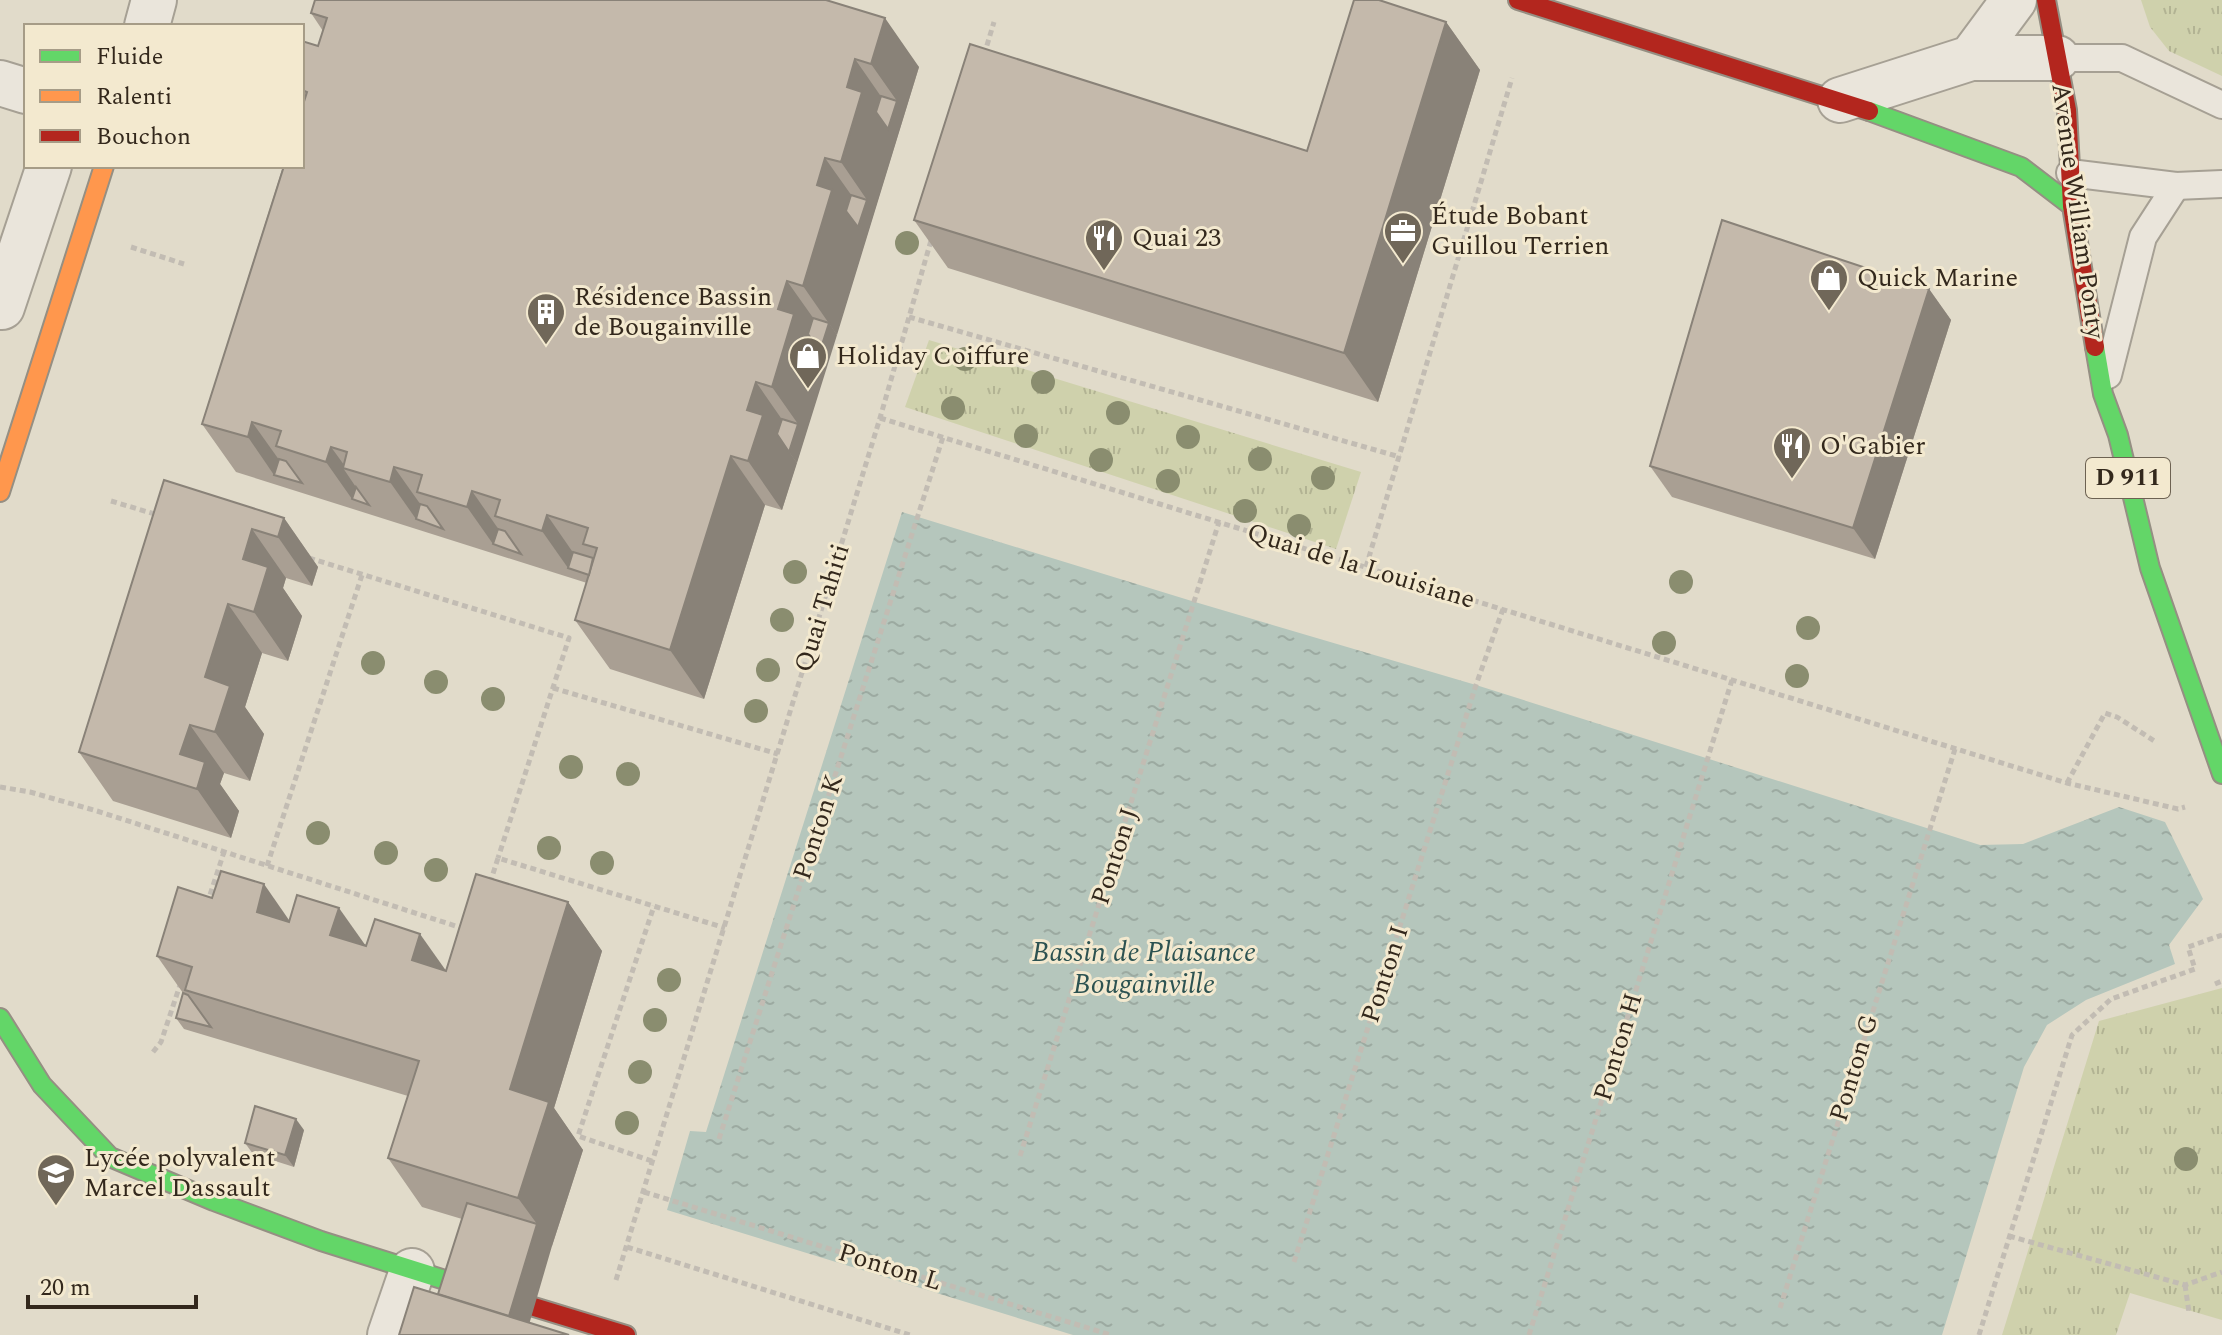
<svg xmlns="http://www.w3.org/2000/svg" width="2222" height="1335" viewBox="0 0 2222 1335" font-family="Spectral,serif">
  <defs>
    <pattern id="grass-tufts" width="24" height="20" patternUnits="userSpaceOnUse" patternTransform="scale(2)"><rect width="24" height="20" fill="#cfd1ac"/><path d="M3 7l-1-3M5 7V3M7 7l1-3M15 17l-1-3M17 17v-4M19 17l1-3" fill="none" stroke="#b2b393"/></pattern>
    <pattern id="water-ripples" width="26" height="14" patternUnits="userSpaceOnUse" patternTransform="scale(2)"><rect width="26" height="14" fill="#b5c6bc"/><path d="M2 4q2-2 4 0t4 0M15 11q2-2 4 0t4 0" fill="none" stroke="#9caaa1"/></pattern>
  </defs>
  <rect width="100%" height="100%" fill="#e1dbca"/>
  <g fill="url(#grass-tufts)">
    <path d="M2141,0h81v76l-53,-25 -19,-24z"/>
    <path d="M929,340l432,132 -25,77 -431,-142z"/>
    <path d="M2222,988v332l-92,-27 -14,42h-114l97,-314z"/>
  </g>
  <path fill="url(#water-ripples)" d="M902,512l293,90 281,83 504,160 43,-1 96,-37 46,15 38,77 -34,46 6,19 -89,36 -39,25 -23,42 -82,268h-869l-406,-125 23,-79 16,1z"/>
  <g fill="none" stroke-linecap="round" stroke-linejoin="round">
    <g stroke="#a6a094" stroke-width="30">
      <g id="lane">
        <path d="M2057,58h65l100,47"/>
        <path d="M2070,173l106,13 46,-2"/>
        <path d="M2108,375l35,-138 33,-51"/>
      </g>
    </g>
    <g stroke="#a6a094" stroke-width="48">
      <g id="street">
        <path d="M147,26l7,-26"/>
        <path d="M1971,58h86"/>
        <path d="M0,83l26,8"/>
        <path d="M1840,100l131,-42 43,-58"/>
        <path d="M0,307h2l47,-141"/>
        <path d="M390,1335l22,-64"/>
      </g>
    </g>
    <g stroke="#958f83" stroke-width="22">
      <g id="fast">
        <path d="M1869,111l152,56 51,39"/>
        <path d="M2095,347l8,47 15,41 32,133 72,206"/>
        <path d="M0,1018l42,67 68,72 104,44 107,40 143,45"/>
      </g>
    </g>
    <g stroke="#958f83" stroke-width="22">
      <path id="slow" d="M0,492l104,-326"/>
    </g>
    <g stroke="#958f83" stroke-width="22">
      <g id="jam">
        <path d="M1518,0l351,111"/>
        <path d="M2046,0l21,110 5,96 23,141"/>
        <path d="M534,1307l92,28"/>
      </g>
    </g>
    <g stroke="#c2bcb3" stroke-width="5" stroke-dasharray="6 4" stroke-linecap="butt">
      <path d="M984,55l10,-33"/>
      <path d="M131,247l53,17"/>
      <path d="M909,317l491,140"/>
      <path d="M880,418l1187,365 111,26 7,-2"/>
      <path d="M111,501l47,14"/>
      <path d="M309,558l260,80 -71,220"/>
      <path d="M1366,567l146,-489"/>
      <path d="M553,688l225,66"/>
      <path d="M2067,783l38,-70 12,4 39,25"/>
      <path d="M0,787l30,5 67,19 368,118"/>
      <path d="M267,866l95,-291"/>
      <path d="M490,883l8,-25 227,70"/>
      <path d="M207,904l17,-52"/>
      <path d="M2215,984l7,-3"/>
      <path d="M153,1052l8,-10 20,-60"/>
      <path d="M719,1139l224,-702"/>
      <path d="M1020,1156l199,-634"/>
      <path d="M652,1161l-74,-25 76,-230"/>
      <path d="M644,1192l467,143"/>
      <path d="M2009,1236l176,49 37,-13"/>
      <path d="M627,1247l283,88"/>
      <path d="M1294,1262l182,-577 27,-76"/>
      <path d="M616,1280l264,-862 52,-181"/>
      <path d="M2185,1285l4,27"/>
      <path d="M1780,1308l175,-559"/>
      <path d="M1529,1335l203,-655"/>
      <path d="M1979,1335l93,-300 39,-36 84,-30 -7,-22 34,-12"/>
    </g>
    <use href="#lane" stroke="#eae5db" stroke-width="26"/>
    <use href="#street" stroke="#eae5db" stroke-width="44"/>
    <use href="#fast" stroke="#63d668" stroke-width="18"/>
    <use href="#slow" stroke="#ff974d" stroke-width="18"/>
    <use href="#jam" stroke="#b3261e" stroke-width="18"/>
  </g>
  <g fill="#8a8d6f">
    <circle cx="907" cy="243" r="12"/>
    <circle cx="965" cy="359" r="12"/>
    <circle cx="1043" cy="382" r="12"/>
    <circle cx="953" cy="408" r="12"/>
    <circle cx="1118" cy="413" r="12"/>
    <circle cx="1026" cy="436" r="12"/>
    <circle cx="1188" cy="437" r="12"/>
    <circle cx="1260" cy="459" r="12"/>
    <circle cx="1101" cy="460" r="12"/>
    <circle cx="1323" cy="478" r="12"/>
    <circle cx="1168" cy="481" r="12"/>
    <circle cx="1245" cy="511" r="12"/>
    <circle cx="1299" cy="526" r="12"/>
    <circle cx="795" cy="572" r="12"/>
    <circle cx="1681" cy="582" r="12"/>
    <circle cx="782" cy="620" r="12"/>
    <circle cx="1808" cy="628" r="12"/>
    <circle cx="1664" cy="643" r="12"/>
    <circle cx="373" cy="663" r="12"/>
    <circle cx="768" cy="670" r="12"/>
    <circle cx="1797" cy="676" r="12"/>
    <circle cx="436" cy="682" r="12"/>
    <circle cx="493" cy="699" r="12"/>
    <circle cx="756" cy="711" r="12"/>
    <circle cx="571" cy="767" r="12"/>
    <circle cx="628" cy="774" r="12"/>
    <circle cx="318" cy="833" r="12"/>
    <circle cx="549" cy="848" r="12"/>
    <circle cx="386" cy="853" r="12"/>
    <circle cx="602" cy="863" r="12"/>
    <circle cx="436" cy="870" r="12"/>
    <circle cx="669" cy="980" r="12"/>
    <circle cx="655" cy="1020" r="12"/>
    <circle cx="640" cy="1072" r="12"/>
    <circle cx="627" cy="1123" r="12"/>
    <circle cx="2186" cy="1159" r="12"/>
  </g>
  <g fill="#a99f93">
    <path d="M826,0l93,67 -137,443 -17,-5 -61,194 -94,-30 -35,-49 12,-37 -351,-111 -34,-48 100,-318v-65l16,5 5,-15 -12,-18z"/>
    <path d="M1446,22l34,48 -102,332 -430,-134 -34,-48 393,-69z"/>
    <path d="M1929,289l22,31 -76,239 -203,-62 -22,-31z"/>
    <path d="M164,480l120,38 34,49 -6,19 -26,-8 -3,10 19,28 -14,45 -26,-8 -17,54 19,27 -14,47 -26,-8 -4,11 19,27 -8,27 -118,-37 -34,-49z"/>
    <path d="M568,902l34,49 -48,157 29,42 -31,96 -114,48 24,-75 -40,-12 -34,-49 20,-62 -224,-67 -8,-11 7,-25 -26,-37 132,-36 157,50z"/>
    <path d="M304,1130l-10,37 -41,-13 -8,-11z"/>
  </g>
  <g fill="#898278">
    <path d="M885,18l34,49 -82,268 -34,-49 14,-101 8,-27 34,48 8,-6 -26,-38 6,-75 8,-28 34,49 8,-7 -26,-37z"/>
    <path d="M1446,22l34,48 -102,332 -34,-49z"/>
    <path d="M787,281l34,48 8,-6 8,12 -40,128 -8,-11 9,-28 -26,-37 6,-78z"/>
    <path d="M1929,289l22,31 -76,239 -22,-31z"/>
    <path d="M756,382l34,49 -5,15 12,17 -15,47 -34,-49 -1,-51z"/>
    <path d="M252,422l35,49 -13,4 -26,-38z"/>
    <path d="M331,447l16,22 -4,-1 21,31h-12l-26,-37z"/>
    <path d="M731,456l34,49 -61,194 -34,-49z"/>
    <path d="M394,467l34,48 -12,4 -26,-37z"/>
    <path d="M472,491l34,49 -13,4 -26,-37z"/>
    <path d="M547,515l34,49 -13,4 -26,-37z"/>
    <path d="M284,518l34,49 -6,19 -34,-49z"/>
    <path d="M252,529l34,49 -3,10 19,28 -14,45 -34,-49 -11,-53z"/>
    <path d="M228,604l34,49 -17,54 19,27 -14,47 -35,-49 -10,-55z"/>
    <path d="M190,725l34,48 -4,11 19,27 -8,27 -34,-49 -17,-35z"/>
    <path d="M264,884l34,49 -41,-21z"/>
    <path d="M568,902l34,49 -48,157 29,42 -31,96 -26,89h-23l34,-111 -19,-26 -8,-109z"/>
    <path d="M339,908l34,48 -43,-21z"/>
    <path d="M420,934l34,48 -42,-22z"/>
    <path d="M296,1119l8,11 -10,37 -9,-12z"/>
  </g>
  <g fill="#c4b9ab" stroke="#898278" stroke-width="2">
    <path d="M315,0h511l59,18 -14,46 -16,-5 -8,28 15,5 -21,70 -16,-4 -8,27 15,5 -29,96 -16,-5 -9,28 16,5 -22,73 -16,-5 -9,28 16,5 -15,46 -17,-5 -61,194 -95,-30 22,-72 -14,-4 5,-16 -41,-13 -5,16 -47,-15 5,-16 -28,-9 -5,16 -50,-15 5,-17 -28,-8 -4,15 -47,-14 4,-16 -16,-5 -5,15 -50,-16 5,-15 -29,-9 -4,15 -46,-13 82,-258h18v-58l5,-16 -5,-2v-49l16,5 9,-28 -16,-5z"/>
    <path d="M1354,0h25l67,22 -102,331 -430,-133 56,-176 337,107z"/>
    <path d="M881,96l16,5 -9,28 -12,-17z"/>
    <path d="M851,195l16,5 -9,27 -12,-16z"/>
    <path d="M1722,220l207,69 -76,239 -203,-62z"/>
    <path d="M813,318l16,5 -9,28 -12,-17z"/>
    <path d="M782,419l16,5 -9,28 -12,-18z"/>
    <path d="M279,459l7,2 16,22 -28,-8z"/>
    <path d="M164,480l120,38 -6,19 -26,-8 -9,30 25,8 -14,45 -26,-8 -23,73 25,9 -15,46 -25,-7 -10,29 25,8 -8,27 -118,-37z"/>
    <path d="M356,487l13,18 -17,-6z"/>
    <path d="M420,504l7,2 16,23 -27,-10z"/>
    <path d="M498,529l7,2 16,23 -28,-10z"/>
    <path d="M573,552l20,6 -4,17 -21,-7z"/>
    <path d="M221,871l43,13 -7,28 32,10 8,-27 42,13 -9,27 36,11 9,-27 45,15 -8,26 34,11 30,-97 92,28 -58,187 39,13 -31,96 -130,-40 31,-97 -234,-71 7,-23 -35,-11 21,-69 34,11z"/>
    <path d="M183,993l5,2 23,32 -35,-9z"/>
    <path d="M255,1106l41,13 -11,36 -40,-12z"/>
    <path d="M467,1203l70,21 -28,92 -71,-22z"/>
    <path d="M414,1287l155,48h-170z"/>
  </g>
  <defs>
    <g id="office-pin" transform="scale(2)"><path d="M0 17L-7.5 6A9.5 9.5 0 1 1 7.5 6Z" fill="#706759" stroke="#f3e9cf"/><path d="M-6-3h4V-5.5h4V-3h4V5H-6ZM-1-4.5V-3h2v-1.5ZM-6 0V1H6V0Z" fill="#fff"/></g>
    <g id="restaurant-pin" transform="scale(2)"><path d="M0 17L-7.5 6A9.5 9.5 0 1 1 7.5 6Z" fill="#706759" stroke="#f3e9cf"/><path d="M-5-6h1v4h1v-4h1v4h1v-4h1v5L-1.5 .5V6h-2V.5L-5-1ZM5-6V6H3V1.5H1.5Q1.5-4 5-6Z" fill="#fff"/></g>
    <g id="shop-pin" transform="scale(2)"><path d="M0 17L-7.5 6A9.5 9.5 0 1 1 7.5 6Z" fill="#706759" stroke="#f3e9cf"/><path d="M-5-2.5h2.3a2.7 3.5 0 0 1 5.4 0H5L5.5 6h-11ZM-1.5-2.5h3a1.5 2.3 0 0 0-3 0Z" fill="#fff"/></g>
    <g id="building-pin" transform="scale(2)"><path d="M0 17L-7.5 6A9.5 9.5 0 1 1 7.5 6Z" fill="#706759" stroke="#f3e9cf"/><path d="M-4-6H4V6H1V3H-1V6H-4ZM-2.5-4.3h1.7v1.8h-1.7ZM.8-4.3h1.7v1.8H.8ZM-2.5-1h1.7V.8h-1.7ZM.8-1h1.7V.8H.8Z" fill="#fff"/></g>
    <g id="school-pin" transform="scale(2)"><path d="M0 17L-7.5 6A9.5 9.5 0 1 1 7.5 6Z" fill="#706759" stroke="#f3e9cf"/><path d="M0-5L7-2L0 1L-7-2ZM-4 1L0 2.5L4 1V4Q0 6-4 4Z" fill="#fff"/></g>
  </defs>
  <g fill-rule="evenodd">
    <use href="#office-pin" x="1403" y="231"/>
    <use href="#restaurant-pin" x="1104" y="238"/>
    <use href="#shop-pin" x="1829" y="278"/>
    <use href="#building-pin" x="546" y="312"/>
    <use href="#shop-pin" x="808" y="356"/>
    <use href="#restaurant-pin" x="1792" y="446"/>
    <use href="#school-pin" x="56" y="1173"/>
  </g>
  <g text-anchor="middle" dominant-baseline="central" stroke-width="6" stroke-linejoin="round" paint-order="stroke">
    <rect fill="#f3e9cf" stroke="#6d6252" stroke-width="2" x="2086" y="458" width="84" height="40" rx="6"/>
    <g font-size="24" font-weight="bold" fill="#33281c">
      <text x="2128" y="478">D 911</text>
    </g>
    <g font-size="26" fill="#33281c" stroke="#f3e9cf">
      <text transform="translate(2078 211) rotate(82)">Avenue William Ponty</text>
      <text transform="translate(1361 566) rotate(17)">Quai de la Louisiane</text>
      <text transform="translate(822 608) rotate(-73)">Quai Tahiti</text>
      <text transform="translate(818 827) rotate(-72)">Ponton K</text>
      <text transform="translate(1115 856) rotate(-72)">Ponton J</text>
      <text transform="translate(1385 974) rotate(-72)">Ponton I</text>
      <text transform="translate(1618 1047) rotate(-73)">Ponton H</text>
      <text transform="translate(1854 1068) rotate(-73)">Ponton G</text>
      <text transform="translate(890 1267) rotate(17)">Ponton L</text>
    </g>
    <g font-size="26" fill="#33281c" stroke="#f3e9cf" text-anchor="start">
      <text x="1431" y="216">Étude Bobant<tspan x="1431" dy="30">Guillou Terrien</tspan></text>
      <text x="1132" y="238">Quai 23</text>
      <text x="1857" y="278">Quick Marine</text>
      <text x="574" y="297">Résidence Bassin<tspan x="574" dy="30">de Bougainville</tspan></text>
      <text x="836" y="356">Holiday Coiffure</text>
      <text x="1820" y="446">O'Gabier</text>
      <text x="84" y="1158">Lycée polyvalent<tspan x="84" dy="30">Marcel Dassault</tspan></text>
    </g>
    <g font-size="28" font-style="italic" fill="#2c5251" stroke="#f3e9cf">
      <text x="1144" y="952">Bassin de Plaisance<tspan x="1144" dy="32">Bougainville</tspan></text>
    </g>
  </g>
  <rect x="24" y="24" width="280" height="144" fill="#f3e9cf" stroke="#a69c87" stroke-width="2"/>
  <rect x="40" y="50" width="40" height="12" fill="#63d668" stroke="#a69c87" stroke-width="2"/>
  <text x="96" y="64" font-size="24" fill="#33281c">Fluide</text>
  <rect x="40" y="90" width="40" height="12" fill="#ff974d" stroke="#a69c87" stroke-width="2"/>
  <text x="96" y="104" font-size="24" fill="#33281c">Ralenti</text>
  <rect x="40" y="130" width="40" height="12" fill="#b3261e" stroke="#a69c87" stroke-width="2"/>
  <text x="96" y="144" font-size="24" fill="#33281c">Bouchon</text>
  <path d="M28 1295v12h168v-12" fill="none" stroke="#33281c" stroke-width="4"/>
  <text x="40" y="1295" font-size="24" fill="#33281c" stroke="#f3e9cf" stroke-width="6" paint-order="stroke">20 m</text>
</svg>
